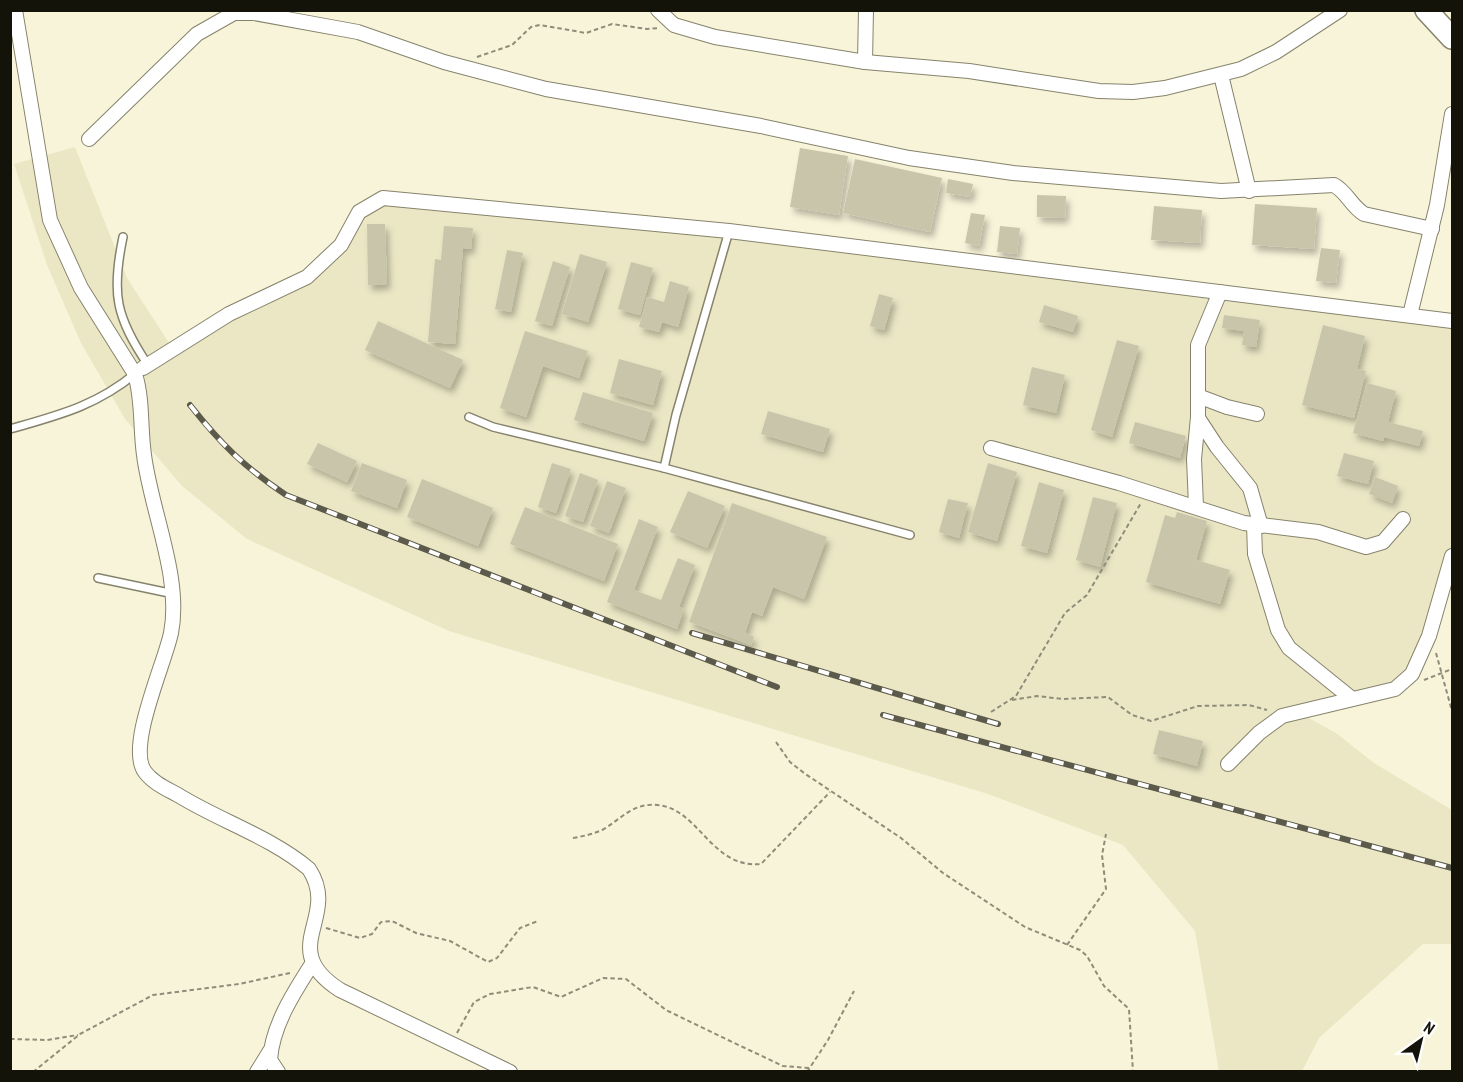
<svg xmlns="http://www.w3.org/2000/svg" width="1463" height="1082" viewBox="0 0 1463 1082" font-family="'PT Sans Narrow',sans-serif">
  <defs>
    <filter id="shadow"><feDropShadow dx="3.5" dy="5.5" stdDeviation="3" flood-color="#0004"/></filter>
  </defs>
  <rect width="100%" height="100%" fill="#f7f4d9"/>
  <path fill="#ebe7c5" d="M75,147l52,131 46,71 134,-72 52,-65 24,-14 1069,123v235l-23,80 -34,53 -95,24 36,20 38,30 78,47v134h-29l-104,94 -17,33h-83l-24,-140 -72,-86 -135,-51 -539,-163 -202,-92 -65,-53 -57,-67 -44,-76 -34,-78 -33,-101z"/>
  <g fill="#c8c5ab" filter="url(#shadow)">
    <path d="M800,148l48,8 -9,59 -49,-8z"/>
    <path d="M855,159l87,19 -12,54 -87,-19z"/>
    <path d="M948,179l25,5 -3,13 -24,-4z"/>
    <path d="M1037,195l29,1 -1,22 -28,-1z"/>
    <path d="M1255,204l62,4 -3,41 -62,-4z"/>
    <path d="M1154,206l48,4 -2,33 -49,-3z"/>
    <path d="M971,213l14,2 -6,31 -14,-3z"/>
    <path d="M367,224h18l2,60 -19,1z"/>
    <path d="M444,226l29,2 -2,21 -8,-1 -8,96 -27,-2 7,-83 6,1z"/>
    <path d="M1000,226l20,2 -3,26 -20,-2z"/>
    <path d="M1321,248l19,2 -4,33 -20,-2z"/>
    <path d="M507,250l16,3 -12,59 -16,-3z"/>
    <path d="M580,254l27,8 -19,60 -26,-8z"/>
    <path d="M553,261l17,6 -18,59 -17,-5z"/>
    <path d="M631,262l22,6 -13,47 -22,-6z"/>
    <path d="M670,281l19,6 -11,40 -16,-5 -3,10 -20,-5 8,-30 17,5z"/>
    <path d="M879,294l14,4 -9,32 -14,-4z"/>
    <path d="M1044,305l34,11 -5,16 -34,-10z"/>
    <path d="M1224,315l36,5 -4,27 -14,-2 2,-14 -22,-3z"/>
    <path d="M378,321l85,39 -13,28 -85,-38z"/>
    <path d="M1323,325l42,11 -8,33 9,2 -12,47 -52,-13z"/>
    <path d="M525,331l63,20 -9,27 -36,-12 -17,51 -26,-9z"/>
    <path d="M1117,340l22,6 -27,91 -21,-7z"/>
    <path d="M619,359l43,12 -9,34 -43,-12z"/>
    <path d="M1032,367l33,8 -9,38 -33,-8z"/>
    <path d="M1367,383l29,8 -8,31 35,9 -4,15 -35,-9 -1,4 -30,-8z"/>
    <path d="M583,392l70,21 -9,28 -70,-21z"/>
    <path d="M768,411l62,18 -7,23 -62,-18z"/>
    <path d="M1135,422l51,14 -6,22 -51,-15z"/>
    <path d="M318,443l39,18 -10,21 -40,-18z"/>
    <path d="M1344,453l30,8 -6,23 -31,-8z"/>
    <path d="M362,463l45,17 -10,28 -46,-17z"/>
    <path d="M552,463l19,6 -15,44 -18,-6z"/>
    <path d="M988,463l29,9 -20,69 -29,-9z"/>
    <path d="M580,473l18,7 -15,42 -18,-6z"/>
    <path d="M1375,477l23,9 -6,17 -23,-9z"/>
    <path d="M422,479l71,29 -15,38 -71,-29z"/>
    <path d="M607,481l19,7 -17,45 -19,-7z"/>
    <path d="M1039,482l25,8 -17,63 -26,-7z"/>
    <path d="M688,491l37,15 -18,42 -37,-16z"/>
    <path d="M1093,497l24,6 -17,64 -24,-7z"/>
    <path d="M948,499l20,4 -9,35 -20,-6z"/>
    <path d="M732,503l95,34 -23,62 -31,-12 -11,29 -10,-4 -7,21 9,4 -3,8 -62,-23z"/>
    <path d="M525,507l93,37 -14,37 -94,-37z"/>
    <path d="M1177,512l30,9 -11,39 34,10 -10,34 -74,-22 19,-67 10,3z"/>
    <path d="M639,519l19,8 -24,63 27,10 17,-42 17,7 -16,42 5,2 -7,20 -70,-27z"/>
    <path d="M1159,730l44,11 -6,25 -44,-12z"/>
  </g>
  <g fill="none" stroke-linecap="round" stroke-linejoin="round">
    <g stroke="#86836c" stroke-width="10">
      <g id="service">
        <path d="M123,237c-12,57 -7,80 25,128"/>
        <path d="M469,417l24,10 171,41 246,67"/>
        <path d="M10,429c49,-14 86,-23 126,-56"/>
        <path d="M664,468l12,-53 53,-184"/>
        <path d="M98,578l76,16"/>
      </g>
    </g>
    <g stroke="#86836c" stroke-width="16">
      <g id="minor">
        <path d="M15,10l35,210 31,68 54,86c8,26 5,53 9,81 7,56 38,123 27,178 -6,30 -45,114 -26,139 8,11 22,17 33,23 42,26 93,42 131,74 32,49 -34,79 31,121l170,82"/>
        <path d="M658,10l16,15 41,12 150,25 104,9 130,20 34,1 32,-4 76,-19 35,-17 64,-42"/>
        <path d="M865,62l1,-52"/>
        <path d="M1221,75l28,116"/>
        <path d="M89,139l108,-105 37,-21h20l104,19 86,30 102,27 215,37 148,32 104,15 208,18 113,-6c13,7 17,21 30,29l68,15"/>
        <path d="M1410,315l27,-110 15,-91"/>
        <path d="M143,368l86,-54 78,-37 34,-32 18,-33 24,-14 346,33 723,90"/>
        <path d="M1198,396l29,11 30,7"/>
        <path d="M1198,418l19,29 33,41 11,38"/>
        <path d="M991,448l128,35 125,40 74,9 48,15 17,-5 20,-23"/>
        <path d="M1196,506l-2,-47 4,-42v-72l22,-53"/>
        <path d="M1254,525l1,29 23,76 11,18 62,50"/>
        <path d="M1228,764l31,-31 23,-17 113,-27 17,-15 17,-38 23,-80"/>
        <path d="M257,1072l13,-21"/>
        <path d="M278,1072l-8,-12c2,-34 24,-68 42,-96"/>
      </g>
    </g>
    <g stroke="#86836c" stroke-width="24">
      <path id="trunk" d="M1426,10l26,28"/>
    </g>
    <g stroke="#8f8d7a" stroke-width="2" stroke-dasharray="4.5 3" stroke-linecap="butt">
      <path d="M477,57l35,-12 19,-18 9,-2 46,8 26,-9 35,5 12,-1"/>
      <path d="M1436,653l16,58"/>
      <path d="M1424,680l28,-11"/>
      <path d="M1012,700l25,-4 26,3 45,-2 24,18 19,6 47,-15 51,-1 18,5"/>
      <path d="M991,712l25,-16 49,-83 22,-18 54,-92"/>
      <path d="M776,742l14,20 14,11 97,65 42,35 82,54 55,23 7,6 17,30 25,23 4,63"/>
      <path d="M573,838c11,-2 21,-4 31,-9 18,-11 29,-26 53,-24 42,3 54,64 104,59l69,-72"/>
      <path d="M326,928l34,10 12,-4 9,-12 11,-1 24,12 34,8 38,21 9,-4 23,-30 18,-7"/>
      <path d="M1067,945l39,-56 -4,-34 4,-21"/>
      <path d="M457,1033l17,-31 16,-8 43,-7 28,10 42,-19 23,1 40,31 62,30 55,26 26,2"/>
      <path d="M10,1039l37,1 31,-5"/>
      <path d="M33,1072l47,-38 73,-39 86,-11 51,-11"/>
      <path d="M807,1072l21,-32 26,-49"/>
    </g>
    <use href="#service" stroke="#fff" stroke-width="7"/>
    <use href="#minor" stroke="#fff" stroke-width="14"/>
    <use href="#trunk" stroke="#fff" stroke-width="21"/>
    <g stroke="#5c5a4b" stroke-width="6">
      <g id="rail">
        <path d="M190,405c31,39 54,62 96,90l491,192"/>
        <path d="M692,633l306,91"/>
        <path d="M883,715l569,153"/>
      </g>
    </g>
    <use href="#rail" stroke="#fff" stroke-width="4" stroke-dasharray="11" stroke-linecap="butt"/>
  </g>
  <rect width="1463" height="1082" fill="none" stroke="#14130a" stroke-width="24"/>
  <g transform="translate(1421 1040) rotate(34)" stroke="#ffffff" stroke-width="4.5" paint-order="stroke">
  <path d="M0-4.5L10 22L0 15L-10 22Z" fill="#14130a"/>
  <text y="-9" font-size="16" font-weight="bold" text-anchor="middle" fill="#14130a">N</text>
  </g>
</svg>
